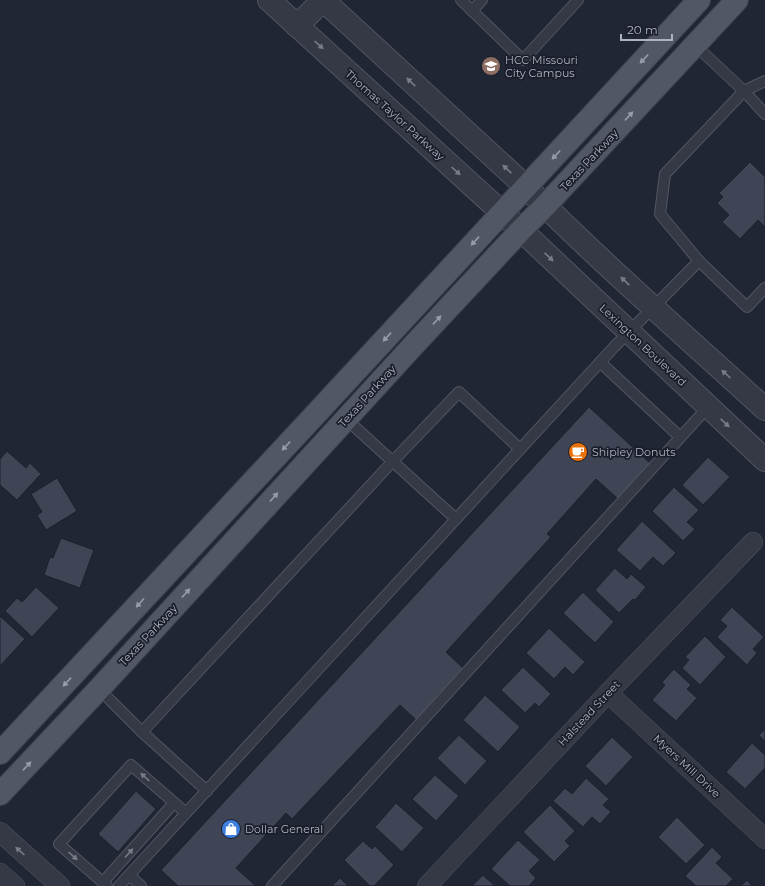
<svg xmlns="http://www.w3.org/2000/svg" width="765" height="886" viewBox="0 0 765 886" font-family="Montserrat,sans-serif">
  <rect width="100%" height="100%" fill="#212635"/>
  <g fill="#404556" stroke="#1c1f2c">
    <path d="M750,162l15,15v50l-7,-7 -18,19 -18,-17 7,-7 -12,-12 6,-6 -4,-4z"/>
    <path d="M589,407l62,57 -33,35 -22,-20 -49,55 4,3 -105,115 17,16 -47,52 -16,-15 -108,114 -6,-6 -50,55 20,18h-78l-17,-16z"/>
    <path d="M7,451l19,17 4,-5 11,11 -24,26 -17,-15v-26z"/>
    <path d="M708,457l22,20 -27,28 -21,-20z"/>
    <path d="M57,478l20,33 -31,19 -9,-15 5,-3 -11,-18z"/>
    <path d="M674,487l25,23 -12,12 8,7 -12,12 -31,-30z"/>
    <path d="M642,521l34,32 -13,13 -10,-9 -13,14 -24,-21z"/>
    <path d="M61,538l33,12 -14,38 -36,-13 6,-18 3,1z"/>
    <path d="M615,568l12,11 4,-5 15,13 -11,13 -2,-1 -14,14 -24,-23z"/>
    <path d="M36,587l23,21 -27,29 -27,-26 12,-13 5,4z"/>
    <path d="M583,592l31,30 -19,21 -32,-30z"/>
    <path d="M732,607l32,30 -11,12 4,4 -10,12 -30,-28 10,-11 -7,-6z"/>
    <path d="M0,616l25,23 -25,27z"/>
    <path d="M549,628l36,34 -12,13 -8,-8 -11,12 -28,-26z"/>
    <path d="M705,636l21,21 -26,28 -18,-17 7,-8 -4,-3z"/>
    <path d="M523,667l28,27 -12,13 -4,-4 -10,10 -24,-23z"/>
    <path d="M674,669l17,16 -4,4 10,9 -21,23 -24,-21 13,-15 -3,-3z"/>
    <path d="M485,695l35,32 -22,25 -35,-32z"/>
    <path d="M765,729v13l-6,-7z"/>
    <path d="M459,735l28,26 -22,24 -28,-27z"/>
    <path d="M612,737l21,20 -27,29 -21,-20z"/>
    <path d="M752,743l13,12v13l-20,21 -19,-17z"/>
    <path d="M435,775l24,21 -23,25 -24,-22z"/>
    <path d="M586,778l23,21 -6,6 8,7 -11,12 -8,-7 -9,10 -30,-26 12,-13 7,6z"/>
    <path d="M136,791l20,18 -38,43 -20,-18z"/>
    <path d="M396,803l28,25 -22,24 -27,-25z"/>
    <path d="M550,805l25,26 -10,10 5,5 -16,16 -31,-30z"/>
    <path d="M677,817l28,28 -19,19 -28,-27z"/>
    <path d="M518,840l22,20 -11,11 7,7 -7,8h-19l-19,-17z"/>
    <path d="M363,841l9,8 3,-3 19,19 -20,21h-4l-26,-26z"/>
    <path d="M712,847l10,10 -6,6 17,16 -7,7h-30l-11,-10z"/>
    <path d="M483,875l12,11h-23z"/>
    <path d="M340,878l8,8h-16z"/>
    <path d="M747,880l5,6h-11z"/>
  </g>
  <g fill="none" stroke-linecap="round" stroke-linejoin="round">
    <g stroke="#525563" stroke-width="12">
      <g id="service">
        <path d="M461,0l62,60 55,-60"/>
        <path d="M472,11l10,-11"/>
        <path d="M765,81l-21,10 21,23"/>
        <path d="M699,261l48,46 18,-19"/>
        <path d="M600,362l80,75"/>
        <path d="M346,419l110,100"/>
        <path d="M99,689l43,43 65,59"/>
        <path d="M142,732l251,-271 66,-69 61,57"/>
        <path d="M129,875l12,11"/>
        <path d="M103,882l71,-79"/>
        <path d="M107,886l-48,-42 72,-79 55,48"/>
        <path d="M119,886l495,-539 85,-86 -39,-47 5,-40 79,-83 -49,-46"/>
        <path d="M272,886l436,-479"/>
      </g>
    </g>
    <g stroke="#525563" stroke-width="20">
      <g id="minor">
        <path d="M608,693l154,143 3,3"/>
        <path d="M0,832l60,54"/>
        <path d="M0,873l15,13"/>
        <path d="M427,886l181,-193 145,-151"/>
      </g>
    </g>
    <g stroke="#525563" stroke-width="24">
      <g id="tertiary">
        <path d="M269,0l252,230 244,230"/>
        <path d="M297,26l26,-26 203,187c77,77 159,149 239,222"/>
      </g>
    </g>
    <g stroke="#3e414f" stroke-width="24">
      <g id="primary">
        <path d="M0,753l313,-336 386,-417"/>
        <path d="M0,794l99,-105 312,-341 110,-118 24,-24 192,-206"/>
      </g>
    </g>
    <use href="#service" stroke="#353845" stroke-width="10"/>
    <use href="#minor" stroke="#353845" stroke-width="19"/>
    <use href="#tertiary" stroke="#353845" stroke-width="22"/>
    <use href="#primary" stroke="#525765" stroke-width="22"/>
  </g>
  <defs><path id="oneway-solid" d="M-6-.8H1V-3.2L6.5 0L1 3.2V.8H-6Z"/></defs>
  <g fill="#787b8a">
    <use href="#oneway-solid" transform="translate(319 45) rotate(42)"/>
    <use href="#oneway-solid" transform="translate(411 82) rotate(-137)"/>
    <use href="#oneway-solid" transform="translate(507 169) rotate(-137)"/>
    <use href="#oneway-solid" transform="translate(456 171) rotate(42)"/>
    <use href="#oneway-solid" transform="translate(549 257) rotate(43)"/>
    <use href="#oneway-solid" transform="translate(625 281) rotate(-137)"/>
    <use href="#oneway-solid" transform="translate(726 374) rotate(-138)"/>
    <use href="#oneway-solid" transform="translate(725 423) rotate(43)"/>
    <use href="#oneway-solid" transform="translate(145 777) rotate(-138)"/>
    <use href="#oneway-solid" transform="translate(20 851) rotate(-138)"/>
    <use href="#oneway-solid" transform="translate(129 853) rotate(-48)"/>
    <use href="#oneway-solid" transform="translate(73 856) rotate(42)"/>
  </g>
  <g fill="#989bab">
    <use href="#oneway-solid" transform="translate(644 59) rotate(133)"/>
    <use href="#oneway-solid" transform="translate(629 116) rotate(-47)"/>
    <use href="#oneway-solid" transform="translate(556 155) rotate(133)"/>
    <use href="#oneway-solid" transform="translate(475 241) rotate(133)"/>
    <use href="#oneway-solid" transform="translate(437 320) rotate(-47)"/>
    <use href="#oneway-solid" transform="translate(387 337) rotate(133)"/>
    <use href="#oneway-solid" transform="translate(286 446) rotate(133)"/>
    <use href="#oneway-solid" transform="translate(274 497) rotate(-48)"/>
    <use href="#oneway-solid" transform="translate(186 593) rotate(-47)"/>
    <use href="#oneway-solid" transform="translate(140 603) rotate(132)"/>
    <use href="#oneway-solid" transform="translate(67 682) rotate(133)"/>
    <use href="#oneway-solid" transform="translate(27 766) rotate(-47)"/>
  </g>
  <defs>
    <g id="university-disc" transform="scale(1)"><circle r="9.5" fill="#8d6e63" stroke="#1a1d2a"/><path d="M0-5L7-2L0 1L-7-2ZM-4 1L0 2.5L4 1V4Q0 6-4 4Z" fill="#fff"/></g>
    <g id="cafe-disc" transform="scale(1)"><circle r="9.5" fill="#e8710a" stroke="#1a1d2a"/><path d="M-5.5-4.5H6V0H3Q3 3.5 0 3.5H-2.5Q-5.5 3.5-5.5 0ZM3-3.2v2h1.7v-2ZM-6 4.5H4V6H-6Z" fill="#fff"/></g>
    <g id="shop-disc" transform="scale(1)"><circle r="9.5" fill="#3f7fe0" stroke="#1a1d2a"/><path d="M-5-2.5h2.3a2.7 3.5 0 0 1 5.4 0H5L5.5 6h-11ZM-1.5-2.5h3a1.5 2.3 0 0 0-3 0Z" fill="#fff"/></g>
  </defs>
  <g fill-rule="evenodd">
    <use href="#university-disc" x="491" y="66"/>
    <use href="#cafe-disc" x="578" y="452"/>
    <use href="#shop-disc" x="231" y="829"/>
  </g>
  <g text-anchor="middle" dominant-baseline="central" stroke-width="3.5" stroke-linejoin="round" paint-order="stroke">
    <g font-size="11" fill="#afb2c2" stroke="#1a1d2a" text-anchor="start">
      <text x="505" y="60">HCC Missouri<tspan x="505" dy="13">City Campus</tspan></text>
      <text x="592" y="452">Shipley Donuts</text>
      <text x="245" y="829">Dollar General</text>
    </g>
    <g font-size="11" fill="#afb2c2" stroke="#1a1d2a">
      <text transform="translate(395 115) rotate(42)">Thomas Taylor Parkway</text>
      <text transform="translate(589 160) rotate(-47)">Texas Parkway</text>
      <text transform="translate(643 345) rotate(43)">Lexington Boulevard</text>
      <text transform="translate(367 396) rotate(-48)">Texas Parkway</text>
      <text transform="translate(148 635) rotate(-47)">Texas Parkway</text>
      <text transform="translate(589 713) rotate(-47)">Halstead Street</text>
      <text transform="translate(687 766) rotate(43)">Myers Mill Drive</text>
    </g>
  </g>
  <path d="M621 34v6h51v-6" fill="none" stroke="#afb2c2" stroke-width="2"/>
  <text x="627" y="34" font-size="12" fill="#afb2c2" stroke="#1a1d2a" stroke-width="3" paint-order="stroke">20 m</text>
</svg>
